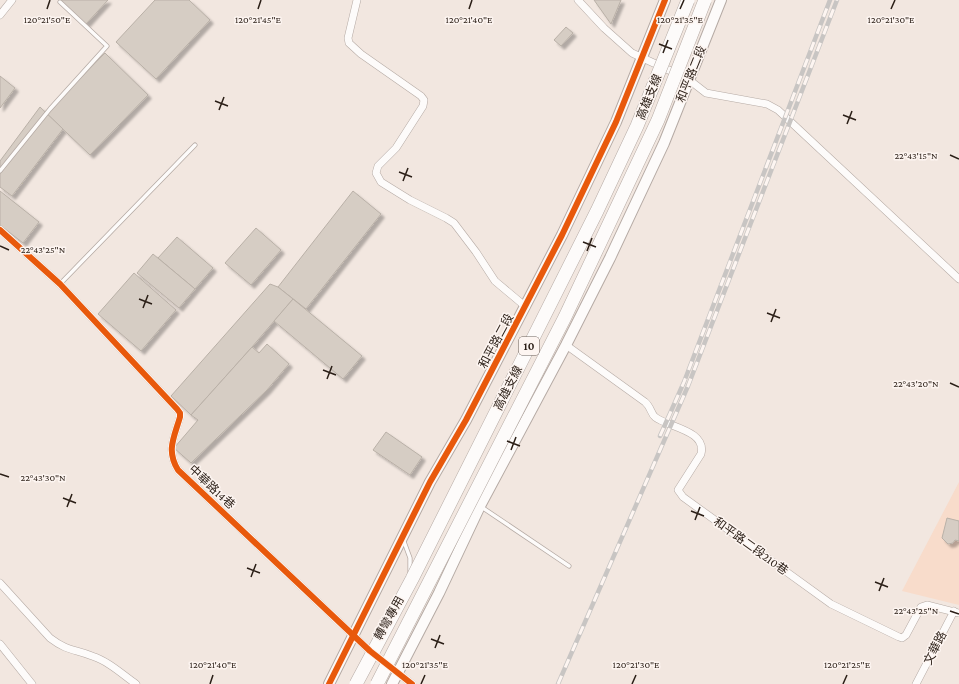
<svg xmlns="http://www.w3.org/2000/svg" width="959" height="684" viewBox="0 0 959 684" font-family="'Crimson Pro','Noto Sans TC',serif">
  <defs>
    <filter id="shadow"><feDropShadow dx="3.5" dy="3.5" stdDeviation="1" flood-color="#0004"/></filter>
  </defs>
  <rect width="100%" height="100%" fill="#f2e7e0"/>
  <path fill="#f8dccb" d="M959,482v123l-57,-14z"/>
  <g fill="#d6cdc4" stroke="#b9b0a7" filter="url(#shadow)">
    <path d="M59,0h49l-22,24z"/>
    <path d="M155,0h34l21,20 -54,59 -40,-37z"/>
    <path d="M594,0h27l-10,24z"/>
    <path d="M566,27l7,6 -12,13 -7,-6z"/>
    <path d="M105,53l43,42 -58,60 -44,-42z"/>
    <path d="M0,76l15,12 -15,20z"/>
    <path d="M40,107l23,22 -51,67 -12,-9v-26z"/>
    <path d="M0,191l39,31 -16,21 -23,-18z"/>
    <path d="M353,191l28,23 -75,95 -28,-22z"/>
    <path d="M256,228l25,22 -30,35 -26,-22z"/>
    <path d="M177,237l36,31 -18,21 -37,-31z"/>
    <path d="M153,254l42,35 -16,19 -42,-35z"/>
    <path d="M134,273l42,37 -35,41 -43,-37z"/>
    <path d="M270,284l8,3 15,12 -41,48 -61,68 -20,-19z"/>
    <path d="M293,299l69,57 -19,23 -69,-58z"/>
    <path d="M267,344l22,20 -22,26 -76,73 -17,-15 24,-28 -7,-5 61,-68 7,6z"/>
    <path d="M386,432l36,25 -12,18 -37,-25z"/>
    <path d="M947,518l12,3v20l-4,-1 -2,3 -5,1 -6,-6z"/>
  </g>
  <g fill="none" stroke-linecap="round" stroke-linejoin="round">
    <g stroke="#b5aaa4" stroke-width="5">
      <g id="lane">
        <path d="M0,171l50,-62 57,-63 -47,-44"/>
        <path d="M60,284l135,-139"/>
        <path d="M480,506l89,60"/>
        <path d="M403,539l7,19v14"/>
      </g>
    </g>
    <g stroke="#b5aaa4" stroke-width="8">
      <g id="street">
        <path d="M357,0l-9,38 1,5 12,11 60,42 3,4 -1,6 -27,42 -18,18 -2,7 5,9 29,18 36,18 8,5 22,29 19,29 31,26"/>
        <path d="M578,0l26,28 28,25 56,26 18,14 61,11 11,6 181,169"/>
        <path d="M0,15l12,-15"/>
        <path d="M0,230l60,54 117,125 3,4v4c-6,21 -14,33 -2,53l192,181 42,33"/>
        <path d="M566,345l79,57c6,5 6,12 10,15 12,10 52,13 46,37l-23,36 5,7 148,107 68,33 3,1 4,-3 15,-28 6,-2 32,8"/>
        <path d="M0,583l50,55c17,13 24,11 42,18 16,5 30,18 44,28"/>
        <path d="M0,644l32,40"/>
        <path d="M916,684l38,-73"/>
      </g>
    </g>
    <g stroke="#b5aaa4" stroke-width="12">
      <g id="secondary">
        <path d="M329,684l101,-202 36,-62 96,-185 54,-113 49,-122"/>
        <path d="M392,684l47,-91 41,-87 86,-161 44,-87 54,-115 57,-143"/>
      </g>
    </g>
    <use href="#lane" stroke="#fdfbfa" stroke-width="3.5"/>
    <use href="#street" stroke="#fdfbfa" stroke-width="7"/>
    <use href="#secondary" stroke="#fdfbfa" stroke-width="10"/>
    <g stroke="#c8c5c3" stroke-width="4.5">
      <g id="rail">
        <path d="M660,436l24,-54 146,-382"/>
        <path d="M558,684l130,-298 149,-386"/>
      </g>
    </g>
    <use href="#rail" stroke="#fdf5f1" stroke-width="3" stroke-dasharray="9" stroke-linecap="butt"/>
    <g stroke="#b5aaa4" stroke-width="14" stroke-linecap="butt">
      <g id="highway-bridge">
        <path d="M356,684l56,-105 185,-368 40,-85 51,-126"/>
        <path d="M377,684l188,-367 93,-197 47,-120"/>
      </g>
    </g>
    <use href="#highway-bridge" stroke="#fdfbfa" stroke-width="13"/>
    <g stroke="#fdf5f1" stroke-width="8">
      <g id="cycleway">
        <path d="M0,230l60,54 117,125 3,4v4c-6,21 -14,33 -2,53l192,181 42,33"/>
        <path d="M329,684l101,-202 36,-62 96,-185 54,-113 49,-122"/>
      </g>
    </g>
    <use href="#cycleway" stroke="#e8590c" stroke-width="6"/>
  </g>
  <path fill="none" stroke="#2a1e16" stroke-width="1.5" d="M47,9l3,-9M258,9l3,-9M469,9l3,-9M680,9l4,-9M891,9l4,-9M659,44l13,5M663,53l5,-13M215,101l13,5M219,110l5,-13M843,115l13,5M847,124l5,-13M950,155l9,4M399,172l13,5M403,181l5,-13M583,242l13,5M0,246l9,4M587,251l5,-13M139,299l13,5M143,308l5,-13M767,313l13,5M771,322l5,-13M323,370l13,5M327,379l5,-13M950,383l9,4M507,441l13,5M511,450l5,-13M0,474l9,3M63,498l13,5M67,507l5,-13M691,511l13,5M695,520l5,-13M247,568l13,5M251,577l5,-13M875,582l13,5M879,591l5,-13M950,611l9,3M431,639l13,5M435,648l5,-13M210,684l3,-9M421,684l4,-9M632,684l4,-9M843,684l4,-9"/>
  <g text-anchor="middle" dominant-baseline="central" stroke-width="3" stroke-linejoin="round" paint-order="stroke">
    <rect fill="#fdf5f1" stroke="#695e58" stroke-width="1" x="519" y="337" width="20" height="18" rx="3"/>
    <g font-size="11" font-weight="bold" fill="#2a1e16">
      <text x="529" y="346">10</text>
    </g>
    <g font-size="12" fill="#2a1e16" stroke="#fdf5f1">
      <text transform="translate(691 74) rotate(-68)">和平路二段</text>
      <text transform="translate(649 97) rotate(-68)">高雄支線</text>
      <text transform="translate(496 341) rotate(-62)">和平路二段</text>
      <text transform="translate(508 388) rotate(-63)">高雄支線</text>
      <text transform="translate(212 487) rotate(43)">中華路14巷</text>
      <text transform="translate(751 546) rotate(36)">和平路二段210巷</text>
      <text transform="translate(389 618) rotate(-61)">轉彎專用</text>
      <text transform="translate(935 648) rotate(-63)">文華路</text>
    </g>
  </g>
  <g font-size="10" text-anchor="middle" fill="#2a1e16" stroke="#fdf5f1" stroke-width="3" stroke-linejoin="round" paint-order="stroke">
    <text x="258" y="23">120°21'45"E</text>
    <text x="469" y="23">120°21'40"E</text>
    <text x="680" y="23">120°21'35"E</text>
    <text x="891" y="23">120°21'30"E</text>
    <text x="47" y="23">120°21'50"E</text>
    <text x="916" y="159">22°43'15"N</text>
    <text x="43" y="253">22°43'25"N</text>
    <text x="916" y="387">22°43'20"N</text>
    <text x="43" y="481">22°43'30"N</text>
    <text x="916" y="614">22°43'25"N</text>
    <text x="213" y="668">120°21'40"E</text>
    <text x="425" y="668">120°21'35"E</text>
    <text x="636" y="668">120°21'30"E</text>
    <text x="847" y="668">120°21'25"E</text>
  </g>
</svg>
